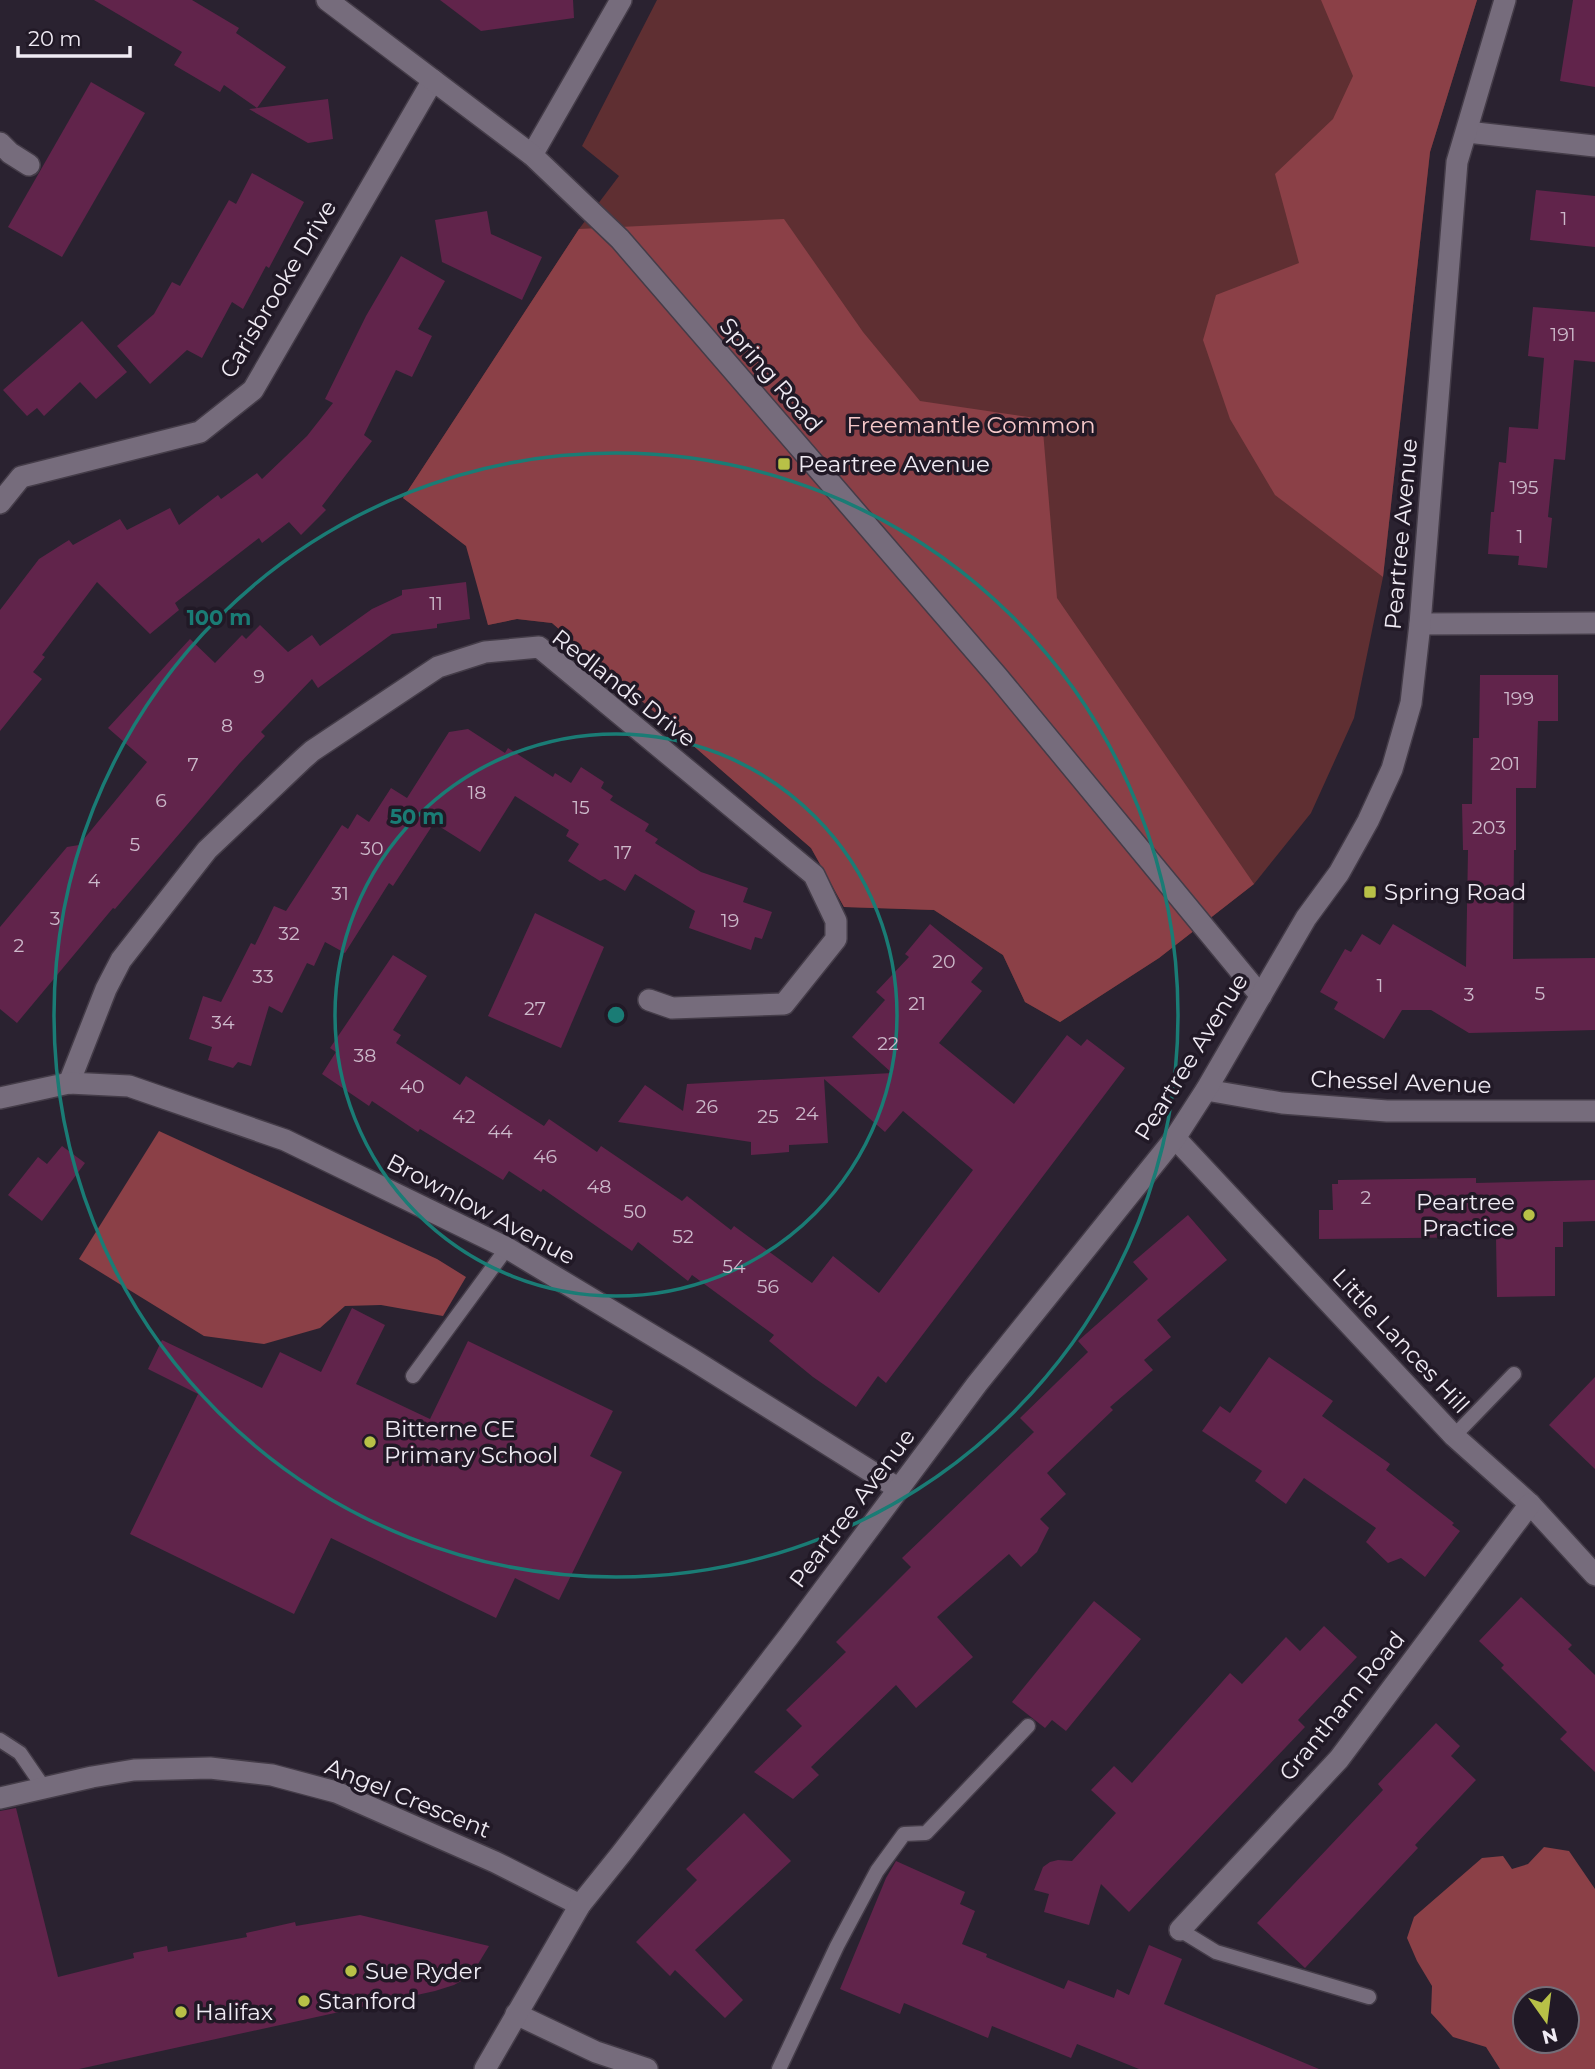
<svg xmlns="http://www.w3.org/2000/svg" width="1595" height="2069" viewBox="0 0 1595 2069" font-family="Montserrat,sans-serif">
  <rect width="100%" height="100%" fill="#2a2230"/>
  <path fill="#5f2f32" d="M657,0h820l-47,152 -47,425 -29,141 -43,95 -57,71 -95,74 -99,64 -35,-20 -22,-47 -69,-45 -90,-3 -33,-59 -259,-225 -35,-4 -29,6 -15,-74 -70,-53 176,-269 40,-53 -37,-30z"/>
  <g fill="#8b4047" fill-rule="evenodd">
    <path d="M1321,0h156l-47,152 -47,425 -108,-82 -45,-76 -27,-79 13,-45 83,-32 -24,-89 58,-55 20,-43z"/>
    <path d="M784,219l79,113 57,69 122,18 15,179 197,286 -95,74 -99,64 -35,-20 -22,-47 -69,-45 -90,-3 -33,-59 -259,-225 -35,-4 -29,6 -22,-79 -63,-48 176,-269z"/>
    <path d="M159,1131l278,128 29,18 -23,39 -62,-11 -36,1 -25,22 -56,16 -60,-8 -125,-77z"/>
    <path d="M1544,1847l25,4 26,38v180h-95l-14,-22 -33,-10 -22,-24 1,-27 -15,-25 -10,-23 7,-21 68,-59 21,-2 9,13 16,-5zM1525,1999h42v42h-42z"/>
  </g>
  <g fill="#61244b">
    <path d="M94,0h98l47,28 -3,5 50,34 -29,41 71,-9 5,40 -25,4 -59,-34 8,-1 -33,-23 -4,7 -46,-27 8,-13z"/>
    <path d="M440,0h133l1,18 -93,13z"/>
    <path d="M1573,0h22v87l-35,-6z"/>
    <path d="M91,82l54,31 -83,144 -54,-30z"/>
    <path d="M252,173l52,29 -35,66 -3,-2 -23,43 -11,-7 -30,56 -15,-8 -37,34 -33,-38 37,-32 18,-32 8,4 49,-86 7,4z"/>
    <path d="M1536,190l59,6v51l-65,-7z"/>
    <path d="M487,211l4,23 51,23 -20,43 -80,-38 -7,-42z"/>
    <path d="M401,256l44,25 -27,48 14,7 -20,41 -16,-7 -32,65 8,6 -50,65 4,4 -25,25 -12,-13 -27,21 -3,-5 -84,65 4,7 -29,24 -53,-52 -55,73 3,2 -12,15 9,7 -42,52v-121l39,-51 30,-19 4,5 47,-26 7,11 43,-22 9,17 39,-30 3,4 36,-26 5,6 45,-43 26,-33 -8,-4 41,-83z"/>
    <path d="M1533,307l62,5v50l-21,-2 -9,100 -11,-1 -6,58 4,1 -5,50 -29,-3 1,-9 -31,-2 3,-42h3l5,-50 7,1 3,-36 29,2 6,-71 -16,-2z"/>
    <path d="M82,321l45,51 -31,27 -16,-17 -36,34 -7,-8 -10,8 -24,-26z"/>
    <path d="M466,582l4,37 -33,5v4l-45,6 -74,54 -6,-9 -51,53 4,4 -26,28 -124,145 -2,-1 -96,115 -17,-14v-82l67,-80 12,-2 68,-83 -39,-34 82,-89 25,24 27,-28 4,4 14,-14 28,27 24,-17 8,11 52,-37 30,-14v-5z"/>
    <path d="M1480,675h78v46h-20l-2,67h-20v62h-2l-1,109 82,-1v72l-126,3 -38,-23h-29l-18,29 -50,-30 4,-7 -18,-10 25,-43 6,3 11,-18 18,11 13,-21 73,43 2,-117h-5l-1,-46h10l1,-66h6z"/>
    <path d="M468,729l37,24 3,-5 45,29 2,-4 16,10 10,-16 23,15 -3,6 12,8 -3,4 39,24 -4,7 13,8 -3,4 46,29 47,16 -5,14 29,10 -10,27 -7,-2 -4,13 -62,-22 6,-17 -60,-37 -10,17 -20,-12 -5,2 -32,-20 11,-17 -13,-8 3,-6 -54,-34 -35,56 -46,-29 -41,63 -4,-3 -44,70 -20,-11 -11,24 -7,-3 -25,50 -13,-7 -18,60 -13,-4 -5,6 -25,-8 4,-13 -23,-8 14,-43 18,6 30,-59 4,2 19,-39 12,5 56,-86 6,4 9,-15 12,8 22,-34 16,10 42,-66z"/>
    <path d="M535,913l69,34 -43,101 -73,-32z"/>
    <path d="M930,924l53,44 -12,14 11,9 -43,52 75,61 53,-69 14,11 6,-7 38,29 -239,315 -8,-7 -22,31 -43,-30 -44,-36 5,-6 -82,-60 -4,6 -50,-39 -6,9 -89,-62 -2,3 -32,-21 -6,9 -83,-51 -2,3 -46,-31 -3,5 -47,-32 14,-22 -6,-4 63,-93 34,21 -34,54 8,5 -5,8 64,42 6,-9 78,50 5,-7 48,33 4,-6 81,55 5,-5 44,34 3,-4 78,57 21,-27 46,37 94,-123 -70,-59 -18,21 -61,-53 4,64 -39,2v7l-38,3v-13l-133,-20 27,-37 38,26 4,-27 205,-11 -40,-36 33,-37 -9,-8 33,-35 -4,-3z"/>
    <path d="M62,1146l23,17 -43,58 -34,-26 30,-38 9,7z"/>
    <path d="M1476,1178v5l119,-3v41l-32,1v25h-8v49l-58,1 -1,-60 -177,2v-29h14l-1,-26h6v-4z"/>
    <path d="M1188,1215l39,45 -70,60 14,17 -27,23 9,10 -43,37 3,3 -66,63 19,21 -26,25 9,9 -12,24 -16,15 -12,-13 -72,63 36,40 -57,51 -20,-23 -85,82 8,8 -26,24 -39,-27 48,-46 -16,-16 60,-58 -10,-10 75,-75 -9,-9 132,-126 -14,-14 68,-66 -10,-11 70,-62 -15,-17z"/>
    <path d="M352,1308l33,17 -29,59 74,35 38,-78 145,70 -23,45 32,16 -63,128 -44,-22 -19,40 -165,-80 -37,76 -164,-80 68,-140 -50,-25 14,-29 100,48 18,-36 41,20z"/>
    <path d="M1269,1357l64,44 -11,15 68,48 -4,6 68,53 -2,2 8,6 -35,46 -24,-19 -13,5 -22,-21 10,-14 -72,-50 -18,26 -31,-23 7,-10 -60,-40 18,-25 10,7z"/>
    <path d="M1595,1377v92l-46,-44z"/>
    <path d="M1521,1597l51,48 -4,4 27,26v97l-35,-33 7,-7 -66,-64 3,-3 -25,-24z"/>
    <path d="M1094,1601l47,38 -75,92 -14,-11 -7,8 -33,-26z"/>
    <path d="M1324,1626l33,31 -59,63 7,7 -176,185 -28,-28 -12,41 -45,-13 5,-18 -15,-4 9,-23 7,-5 8,-2 14,1 44,-48 -25,-23 23,-24 18,17 98,-110 12,11 44,-47 14,14z"/>
    <path d="M1436,1723l24,23 -9,10 25,24 -61,65 3,3 -113,120 -48,-45 126,-133 -5,-6z"/>
    <path d="M16,1808l42,169 76,-19 -1,-5 34,-7 1,6 79,-15 -1,-4 49,-11 1,4 64,-11 129,31 -14,23 -12,11 -9,5 -19,6 -356,78h-79v-258z"/>
    <path d="M744,1813l47,48 -96,89 48,50 -18,18 -50,-48 -5,6 -34,-34 61,-62 -11,-11z"/>
    <path d="M896,1861l69,31 -5,12 15,7 -13,33 25,10 -1,3 78,32 4,-9 46,18 3,-9 12,6 20,-50 33,14 -18,45 155,65h-180l-62,-25 -6,14 -79,-32 -4,12 -84,-35 -4,11 -60,-25 46,-111z"/>
  </g>
  <g fill="none" stroke-linecap="round" stroke-linejoin="round">
    <g stroke="#443c48" stroke-width="17">
      <g id="lane">
        <path d="M413,1376l94,-128"/>
        <path d="M1454,1436l60,-62"/>
        <path d="M0,1740l20,13 24,35"/>
        <path d="M1180,1930l36,22 153,45"/>
        <path d="M779,2069l58,-123 40,-75 27,-37 22,-1 102,-107"/>
      </g>
    </g>
    <g stroke="#443c48" stroke-width="24">
      <g id="street">
        <path d="M1467,132l128,14"/>
        <path d="M0,143l10,10 19,12"/>
        <path d="M532,155l89,-155"/>
        <path d="M0,503l21,-26 179,-45 53,-42 180,-310"/>
        <path d="M1420,624l175,-1"/>
        <path d="M69,1083l37,-94 15,-29 86,-110 96,-91 9,-8 126,-84 47,-15 54,-5 275,228 22,46v18l-52,65 -112,4 -23,-8"/>
        <path d="M1206,1090l76,13 105,8h208"/>
        <path d="M0,1098l69,-15 60,3 156,54 222,108 183,110 209,131"/>
        <path d="M1175,1138l279,298 76,68 65,71"/>
        <path d="M0,1798l92,-21 42,-7 76,-2 62,7 64,17 159,70 85,43"/>
        <path d="M1180,1930l159,-171 191,-255"/>
        <path d="M516,2014l80,38 51,17"/>
      </g>
    </g>
    <g stroke="#443c48" stroke-width="24">
      <g id="secondary">
        <path d="M327,0l205,155 88,84 377,437 264,320"/>
        <path d="M485,2069l95,-164 41,-51 168,-218 188,-252 198,-246 31,-48 100,-172 33,-45 29,-52 24,-52 19,-66 9,-79 37,-462 48,-162"/>
      </g>
    </g>
    <use href="#lane" stroke="#766c7c" stroke-width="14"/>
    <use href="#street" stroke="#766c7c" stroke-width="21"/>
    <use href="#secondary" stroke="#766c7c" stroke-width="21"/>
  </g>
  <g fill="none" stroke="#1a7c75" stroke-width="3.5">
    <circle cx="616" cy="1015" r="281"/>
    <circle cx="616" cy="1015" r="562"/>
  </g>
  <g fill="#b8c147" stroke="#211926" stroke-width="2.5">
    <rect x="777" y="457" width="14" height="14" rx="3.5"/>
    <rect x="1363" y="885" width="14" height="14" rx="3.5"/>
    <circle cx="1529" cy="1215" r="7"/>
    <circle cx="370" cy="1442" r="7"/>
    <circle cx="351" cy="1971" r="7"/>
    <circle cx="304" cy="2001" r="7"/>
    <circle cx="181" cy="2012" r="7"/>
  </g>
  <g text-anchor="middle" dominant-baseline="central" stroke-width="7" stroke-linejoin="round" paint-order="stroke">
    <g font-size="19" fill="#ccb9ca">
      <text x="1564" y="218">1</text>
      <text x="1563" y="334">191</text>
      <text x="1524" y="487">195</text>
      <text x="1520" y="536">1</text>
      <text x="436" y="603">11</text>
      <text x="259" y="676">9</text>
      <text x="1519" y="698">199</text>
      <text x="227" y="725">8</text>
      <text x="1505" y="763">201</text>
      <text x="193" y="764">7</text>
      <text x="477" y="792">18</text>
      <text x="161" y="800">6</text>
      <text x="581" y="807">15</text>
      <text x="1489" y="827">203</text>
      <text x="135" y="844">5</text>
      <text x="372" y="848">30</text>
      <text x="623" y="852">17</text>
      <text x="94" y="880">4</text>
      <text x="340" y="893">31</text>
      <text x="55" y="918">3</text>
      <text x="730" y="920">19</text>
      <text x="289" y="933">32</text>
      <text x="19" y="945">2</text>
      <text x="944" y="961">20</text>
      <text x="263" y="976">33</text>
      <text x="1380" y="985">1</text>
      <text x="1540" y="993">5</text>
      <text x="1469" y="994">3</text>
      <text x="917" y="1003">21</text>
      <text x="535" y="1008">27</text>
      <text x="223" y="1022">34</text>
      <text x="888" y="1043">22</text>
      <text x="365" y="1055">38</text>
      <text x="412" y="1086">40</text>
      <text x="707" y="1106">26</text>
      <text x="807" y="1113">24</text>
      <text x="464" y="1116">42</text>
      <text x="768" y="1116">25</text>
      <text x="500" y="1131">44</text>
      <text x="545" y="1156">46</text>
      <text x="599" y="1186">48</text>
      <text x="1366" y="1197">2</text>
      <text x="635" y="1211">50</text>
      <text x="683" y="1236">52</text>
      <text x="734" y="1266">54</text>
      <text x="768" y="1286">56</text>
    </g>
    <g font-size="23" fill="#f0ebf4" stroke="#211926">
      <text transform="translate(278 289) rotate(-59)">Carisbrooke Drive</text>
      <text transform="translate(771 375) rotate(49)">Spring Road</text>
      <text transform="translate(1401 534) rotate(-85)">Peartree Avenue</text>
      <text transform="translate(624 688) rotate(38)">Redlands Drive</text>
      <text transform="translate(1191 1057) rotate(-58)">Peartree Avenue</text>
      <text transform="translate(1401 1082) rotate(2)">Chessel Avenue</text>
      <text transform="translate(481 1209) rotate(28)">Brownlow Avenue</text>
      <text transform="translate(1401 1341) rotate(47)">Little Lances Hill</text>
      <text transform="translate(852 1508) rotate(-53)">Peartree Avenue</text>
      <text transform="translate(1342 1706) rotate(-51)">Grantham Road</text>
      <text transform="translate(408 1798) rotate(22)">Angel Crescent</text>
    </g>
    <g font-size="23" fill="#f7c9ca" stroke="#211926">
      <text x="971" y="425">Freemantle Common</text>
    </g>
    <g font-size="23" fill="#f0ebf4" stroke="#211926" text-anchor="start">
      <text x="798" y="464">Peartree Avenue</text>
      <text x="1384" y="892">Spring Road</text>
      <text x="1515" y="1202" text-anchor="end">Peartree<tspan x="1515" dy="26">Practice</tspan></text>
      <text x="384" y="1429">Bitterne CE<tspan x="384" dy="26">Primary School</tspan></text>
      <text x="365" y="1971">Sue Ryder</text>
      <text x="318" y="2001">Stanford</text>
      <text x="195" y="2012">Halifax</text>
    </g>
  </g>
  <circle cx="616" cy="1015" r="10" fill="#1a7c75" stroke="#211926" stroke-width="3.5"/>
  <g font-size="21" text-anchor="middle" font-weight="bold" fill="#1a7c75" stroke="#211926" stroke-width="7" stroke-linejoin="round" paint-order="stroke">
    <text x="219" y="625">100 m</text>
    <text x="417" y="824">50 m</text>
  </g>
  <g transform="translate(1546 2020) rotate(166)"><circle r="33" fill="#211926" stroke="#746d78" stroke-width="2"/>
  <path d="M0-5L12 26L0 18L-12 26Z" fill="#b8c147"/>
  <text y="-10" font-size="19" font-weight="bold" text-anchor="middle" fill="#f0ebf4">N</text>
  </g>
  <path d="M18 46v10h112v-10" fill="none" stroke="#f0ebf4" stroke-width="3.5"/>
  <text x="28" y="46" font-size="21" fill="#f0ebf4" stroke="#211926" stroke-width="5" paint-order="stroke">20 m</text>
</svg>
